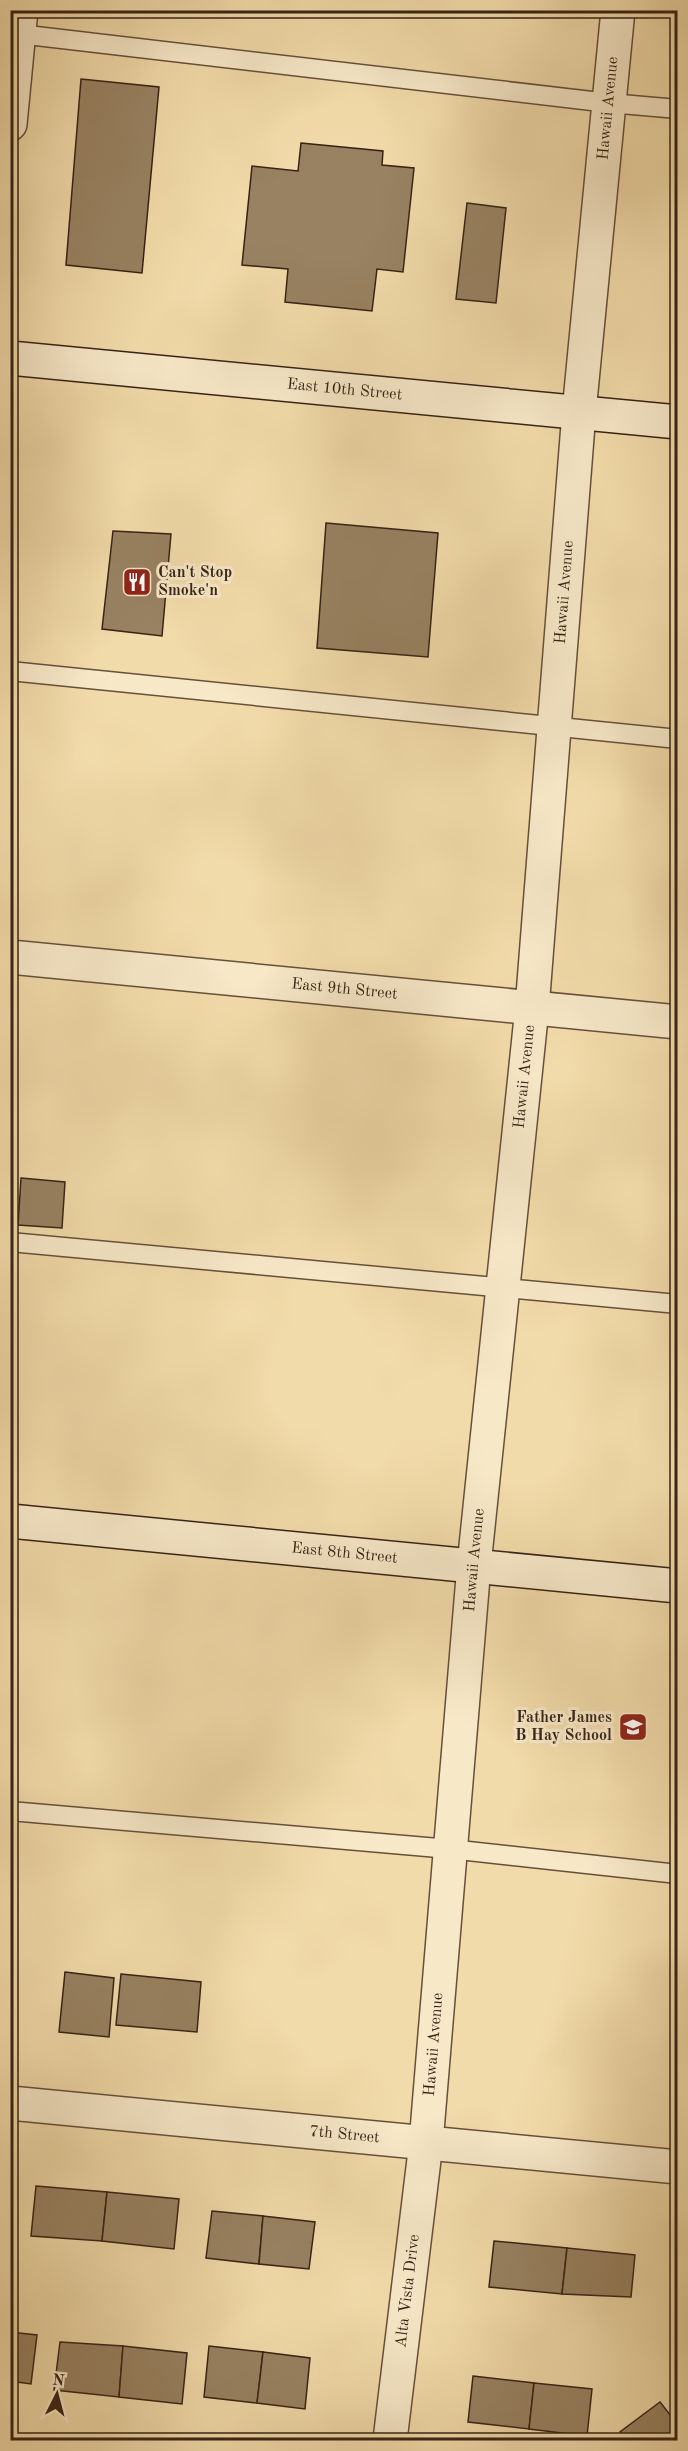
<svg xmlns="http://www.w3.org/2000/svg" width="688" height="2451" viewBox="0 0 688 2451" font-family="'Old Standard TT',serif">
  <rect width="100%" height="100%" fill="#f2dbaa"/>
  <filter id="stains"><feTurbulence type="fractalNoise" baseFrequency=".00333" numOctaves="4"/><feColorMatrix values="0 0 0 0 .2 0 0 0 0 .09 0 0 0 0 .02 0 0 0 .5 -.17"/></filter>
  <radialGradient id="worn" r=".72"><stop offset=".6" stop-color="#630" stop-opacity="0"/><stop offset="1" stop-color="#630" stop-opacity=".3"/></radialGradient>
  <g fill="#988262" stroke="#372215" stroke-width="1.5">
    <path d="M81,79l78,8 -17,186 -76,-8z"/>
    <path d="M301,143l82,8 -1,14 32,3 -11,104 -26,-3 -5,42 -87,-9 3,-33 -46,-4 10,-99 46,5z"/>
    <path d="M467,203l39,5 -10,95 -40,-4z"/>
    <path d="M326,523l112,10 -10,124 -111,-9z"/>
    <path d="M113,531l58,3 -9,102 -60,-7z"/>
    <path d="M21,1178l44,4 -3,46 -44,-3z"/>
    <path d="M65,1972l49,6 -5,59 -50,-5z"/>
    <path d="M121,1974l80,8 -4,50 -81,-7z"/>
    <path d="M36,2186l71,6 -5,49 -71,-5z"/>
    <path d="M107,2192l72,7 -5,50 -72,-8z"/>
    <path d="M212,2211l51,5 -4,48 -53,-6z"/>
    <path d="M263,2216l52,6 -6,47 -50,-5z"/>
    <path d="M494,2241l73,7 -5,46 -73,-7z"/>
    <path d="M567,2248l68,7 -4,42 -69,-3z"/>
    <path d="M678,2252v47l-6,-1z"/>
    <path d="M10,2332l27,3 -6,49 -21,-3z"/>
    <path d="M60,2342l63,4 -4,51 -65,-7z"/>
    <path d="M123,2346l64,7 -5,51 -63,-7z"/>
    <path d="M209,2346l54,6 -6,51 -53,-6z"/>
    <path d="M263,2352l47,6 -5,51 -48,-6z"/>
    <path d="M473,2376l61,7 -5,46 -61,-7z"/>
    <path d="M534,2383l58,6 -5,47 -58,-7z"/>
    <path d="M660,2402l18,23v15h-52l-6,-8z"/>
  </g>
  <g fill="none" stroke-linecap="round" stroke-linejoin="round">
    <g stroke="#66503a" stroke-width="21">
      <g id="lane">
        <path d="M19,34l590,69 69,6"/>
        <path d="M10,671l668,68"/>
        <path d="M10,1242l668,62"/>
        <path d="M10,1811l440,38 228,25"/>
      </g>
    </g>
    <g stroke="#66503a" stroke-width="36">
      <g id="street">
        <path d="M10,124l11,-114"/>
        <path id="s1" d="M10,957l668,65"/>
        <path id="s2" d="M10,2103l668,64"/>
        <path id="s3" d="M390,2440l36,-297 48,-578 58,-557 47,-596 39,-402"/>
      </g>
    </g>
    <g stroke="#372215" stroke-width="36">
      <g id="secondary">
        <path id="s4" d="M10,358l668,64"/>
        <path id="s5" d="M10,1521l668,65"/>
      </g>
    </g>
    <use href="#lane" stroke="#f7e8c8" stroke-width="18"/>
    <use href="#street" stroke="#f7e8c8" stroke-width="33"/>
    <use href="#secondary" stroke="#f7e8c8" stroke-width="33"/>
  </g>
  <defs>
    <g id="restaurant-square" transform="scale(1.5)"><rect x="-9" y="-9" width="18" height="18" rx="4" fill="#8f2418" stroke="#f7e8c8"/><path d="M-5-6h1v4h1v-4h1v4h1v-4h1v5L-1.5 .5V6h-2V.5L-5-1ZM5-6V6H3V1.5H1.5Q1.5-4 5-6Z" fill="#fff"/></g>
    <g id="school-square" transform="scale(1.5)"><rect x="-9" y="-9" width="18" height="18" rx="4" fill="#8f2418" stroke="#f7e8c8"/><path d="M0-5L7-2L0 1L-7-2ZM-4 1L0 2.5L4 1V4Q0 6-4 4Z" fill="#fff"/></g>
  </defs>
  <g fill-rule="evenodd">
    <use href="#restaurant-square" x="137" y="582"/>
    <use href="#school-square" x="633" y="1727"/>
  </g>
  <g text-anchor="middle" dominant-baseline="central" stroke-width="6" stroke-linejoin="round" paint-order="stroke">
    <g font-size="16" fill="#372215" stroke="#f7e8c8">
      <text stroke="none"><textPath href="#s3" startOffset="2342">Hawaii Avenue</textPath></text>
      <text stroke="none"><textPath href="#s4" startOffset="336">East 10th Street</textPath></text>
      <text stroke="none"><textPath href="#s3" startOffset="1856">Hawaii Avenue</textPath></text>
      <text stroke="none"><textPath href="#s1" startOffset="336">East 9th Street</textPath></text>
      <text stroke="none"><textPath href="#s3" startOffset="1370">Hawaii Avenue</textPath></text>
      <text stroke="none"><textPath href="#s5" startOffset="336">East 8th Street</textPath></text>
      <text stroke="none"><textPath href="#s3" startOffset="884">Hawaii Avenue</textPath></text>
      <text stroke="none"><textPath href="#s3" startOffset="398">Hawaii Avenue</textPath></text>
      <text stroke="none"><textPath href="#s2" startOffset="336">7th Street</textPath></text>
      <text stroke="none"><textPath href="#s3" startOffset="150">Alta Vista Drive</textPath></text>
    </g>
    <g font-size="16" font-weight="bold" fill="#372215" stroke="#f7e8c8" text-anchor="start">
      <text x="158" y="573">Can't Stop<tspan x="158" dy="18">Smoke'n</tspan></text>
      <text x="612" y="1718" text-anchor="end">Father James<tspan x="612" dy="18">B Hay School</tspan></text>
    </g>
  </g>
  <rect width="688" height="2451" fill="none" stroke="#f2dbaa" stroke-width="36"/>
  <rect x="12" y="12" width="664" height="2427" fill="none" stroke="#372215" stroke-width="3"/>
  <rect x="18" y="18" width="652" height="2415" fill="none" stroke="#372215" stroke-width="1.5"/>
  <g transform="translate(57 2394) rotate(6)" stroke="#f7e8c8" stroke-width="4.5" paint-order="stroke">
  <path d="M0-4.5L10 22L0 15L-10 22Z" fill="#372215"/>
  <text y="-9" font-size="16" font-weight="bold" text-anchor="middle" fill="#372215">N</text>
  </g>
  <rect width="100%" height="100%" filter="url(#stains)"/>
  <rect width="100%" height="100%" fill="url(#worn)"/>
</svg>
